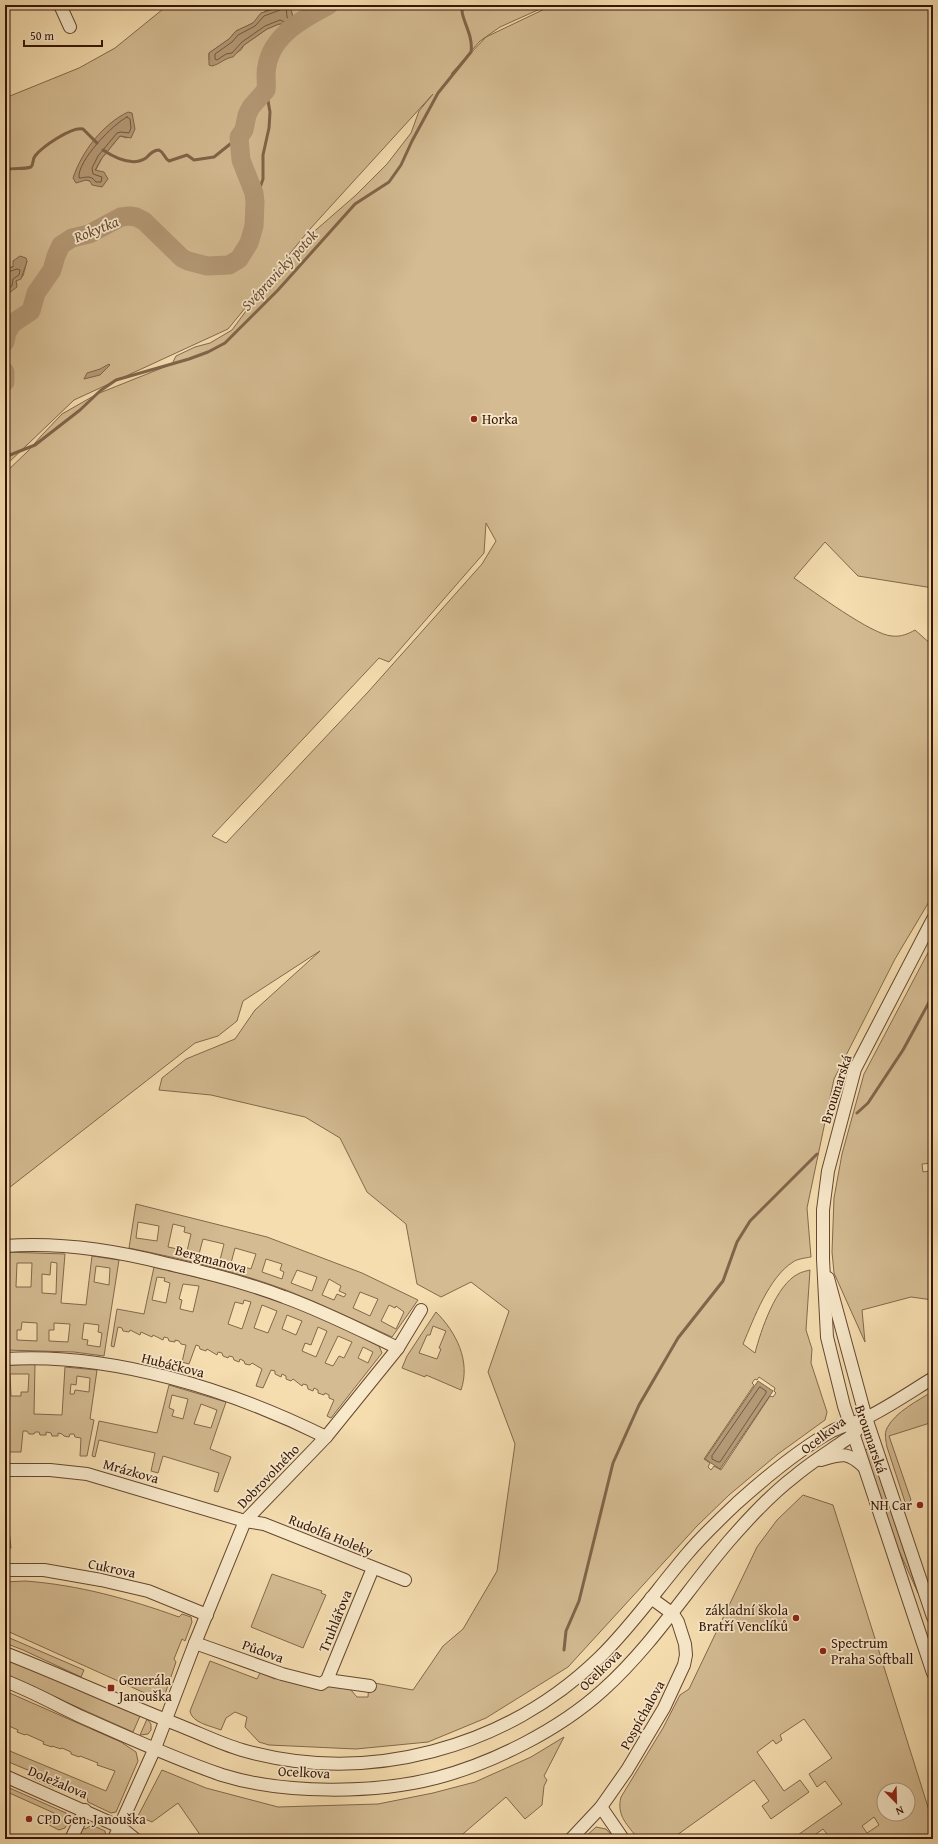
<svg xmlns="http://www.w3.org/2000/svg" width="938" height="1844" viewBox="0 0 938 1844" font-family="'Gentium Book Plus',serif">
  <rect width="100%" height="100%" fill="#f5ddaf"/>
  <filter id="stains"><feTurbulence type="fractalNoise" baseFrequency=".005" numOctaves="4"/><feColorMatrix values="0 0 0 0 .2 0 0 0 0 .09 0 0 0 0 .02 0 0 0 .5 -.17"/></filter>
  <radialGradient id="worn" r=".72"><stop offset=".6" stop-color="#630" stop-opacity="0"/><stop offset="1" stop-color="#630" stop-opacity=".3"/></radialGradient>
  <g fill="#d4bb92" stroke="#84684c" fill-rule="evenodd">
    <path d="M168,5h111l-8,5 -6,1 -12,12 -17,8 -7,8 -20,14v7l19,-2 13,-8 3,-5 23,-16 12,-5 4,3 1,9 17,-15 -8,-3 -3,-13h259l-49,22 -20,14 -29,33 35,-37 67,-32h380v583l-75,-12 -33,-34 -31,36c19,13 78,57 98,58 9,1 16,-2 23,-6l18,16v249l-38,64 -61,120 -27,129 4,49c-6,1 -14,2 -18,5 -24,15 -39,56 -50,82l12,9c6,-23 21,-68 43,-79 3,-2 8,-3 12,-4l-4,60 6,19 -1,14 16,49 -2,8 -47,34 -49,41 -32,31 -129,141 -82,51 -58,24 -72,7 -87,-4 -10,-3 -14,-15 2,-10 -12,-5 -9,6 -5,12c-10,-4 -29,-7 -31,-19l20,-50 47,18 3,-6 15,6 8,-2 43,8 19,1 6,4 6,7h11l1,-15 44,8 30,-44 20,-17 34,-58 18,-127 -27,-72 21,-61 -38,-29 -30,15 -24,-13 -11,-60 -39,-32 -27,-54 -35,-21 -94,-22 -52,-5 3,-12 24,-19 49,-20 20,-29 65,-59 -77,50 -6,20 -19,15 -23,7 -190,148v-718l23,-22 13,-15 21,-22 35,-20 75,-30 4,-8 19,-9 15,-4 22,-13 25,-34 52,-60 47,-41 31,-31 24,-31 8,-22 14,-17 -123,135 -82,100 -154,71 -69,66v-170l12,-11 -1,-4 7,-5 4,-15 -21,8 -1,2v-173l74,-30 36,-20zM132,113l-5,25 -7,-2 -18,22 -12,23 -4,-1zM486,523l10,18 -14,23 -114,128 -142,151 -14,-7 167,-178 10,4 95,-109zM759,1377l16,11 -1,3 2,2 -3,4 -3,-1 -49,74 -7,-4 -3,4 -3,-3 2,-4 -6,-4 50,-74 -2,-2 3,-4 2,1z"/>
    <path d="M932,945h1v218l-11,1 1,8 6,-1 1,3 3,-1v127l-22,-3 -49,13 3,32 -31,-69 -2,-21 2,-54 8,-44 22,-80z"/>
    <path d="M136,1204l131,33 95,36 56,27 -26,37c-35,-16 -70,-33 -106,-47 -51,-19 -104,-31 -157,-42zM138,1222l21,4 -2,15 -21,-3zM173,1224l12,3 -1,5 7,2 -4,17 -19,-4zM203,1239l21,5 -4,16 -21,-6zM235,1248l21,6 -5,15 -20,-6zM266,1259l16,5 -2,6 4,2 -2,7 -20,-7zM297,1270l20,7 -5,14 -21,-8zM329,1279l12,7 -2,5 7,3 -2,3 -7,-3 -3,6 -12,-5zM360,1292l18,7 -8,17 -17,-8zM389,1305l6,3 1,-2 8,6 -8,17 -15,-8z"/>
    <path d="M5,1252l60,2 -4,49 25,2 6,-49 27,4 -15,96 -30,-4 -69,-2zM51,1262l6,1 -1,31 -14,-1v-19l8,1zM17,1263h15l-1,24h-15zM96,1266l14,2 -1,17 -15,-3zM22,1322l15,1v18l-20,-1v-10h4zM54,1323l16,1 -2,18 -19,-1v-11h5zM84,1323l15,2 -1,7 4,1 -2,14 -13,-2 1,-5 -6,-1z"/>
    <path d="M154,1267l79,19 27,9 51,18 65,30 3,3 3,7 -51,65 -4,-2 7,-16 -5,-2v-3l-4,-2 -1,2 -6,-2v-3l-4,-2 -1,3 -5,-2 -1,-4 -4,-1 -1,2 -9,-7 -2,2 -5,-2v-3l-4,-2 -1,3 -6,-3v-3l-4,-1 -8,18 -7,-2 6,-17 -10,-6 -2,2 -5,-1 -1,-3 -4,-2 -1,3 -5,-2 -1,-3 -4,-1 -1,2 -5,-2 -1,-3 -4,-1 -1,3 -10,-6 -1,2 -6,-2 -1,-3 -3,-1 -7,19 -7,-2 4,-17 -5,-1 -2,-3 -4,-1v2l-6,-1 -1,-3 -4,-1 -1,3 -10,-5 -1,2 -11,-5 -1,3 -10,-5 -1,2 -6,-1 -1,-3 -4,-1 -4,20 -3,-1 6,-37 27,5zM157,1277l8,1 -1,3 6,2 -4,20 -14,-3zM183,1284l16,2 -6,26 -13,-3 2,-9 -3,-1zM244,1300l7,2 -9,27 -14,-5 7,-22 8,2zM262,1305l15,6 -9,22 -14,-5zM287,1315l15,6 -6,14 -14,-6zM318,1327l9,4 -11,26 -14,-6 3,-8 6,2zM338,1336l14,6 -8,16 -5,-2 -6,10 -8,-3zM363,1347l10,5 -5,11 -10,-5z"/>
    <path d="M436,1312c20,20 35,49 25,78l-35,-15 -1,2 -23,-9 5,-12zM433,1326l13,5 -7,17 2,1 -4,10 -18,-6 8,-18h3z"/>
    <path d="M35,1364l-1,50 28,1 3,-48 32,3 -7,49 4,1 -7,36h-7l1,-18 -6,-1 -1,-3h-4l-1,3 -5,-1 -2,-2 -4,-1v3h-6l-1,-3 -5,-1v3h-6l-1,-3h-4l-1,2h-5l-2,-3h-4l-2,21h-14l-2,-18v-69zM10,1374h19l-1,18h-7v4h-10zM77,1376l13,2 -1,14 -14,-2 -1,4h-4l1,-10 5,1z"/>
    <path d="M169,1385l57,17 -16,47 21,8 -13,35 -4,-1 5,-18 -56,-17 -5,17 -7,-2 4,-18 -56,-13 -4,17 -3,-1 7,-35 58,12zM172,1395l16,4 -5,20 -11,-3 2,-6 -5,-2zM201,1404l16,6 -6,18 -17,-4z"/>
    <path d="M933,1391v31l-44,14 22,64 -5,5 -19,-58c-1,-6 -3,-13 0,-19 9,-17 31,-27 46,-37z"/>
    <path d="M870,1448l48,145 -22,-49 -31,-94z"/>
    <path d="M803,1495l30,10 100,318v16h-102l-8,-10 -14,10h-13l-1,-2 47,-33 -17,-23 -8,6 -8,-13 23,-16 -28,-39 -24,16 2,5 -6,4 -3,-4 -16,12 27,39 16,-11 9,12 -38,27 -9,-13 7,-5 -15,-21 -77,55 2,4h-41c-10,-14 -22,-23 -17,-42l42,-69 17,-33 9,-6 68,-142 20,-27zM884,1790h24v24h-24zM874,1817l5,8 -12,8 -5,-7z"/>
    <path d="M5,1530h4l2,18 -6,1z"/>
    <path d="M272,1574l50,17 -1,2 5,2 -23,53 -52,-21z"/>
    <path d="M25,1581c54,4 104,18 154,36l3,-3 9,3 1,5 -7,19 -3,-2 -8,20 2,3 -12,35 -17,-3 -142,-64v-48z"/>
    <path d="M5,1636l79,34 -3,7 -58,-27 -18,-7z"/>
    <path d="M5,1656l135,60 -7,16 -128,-57z"/>
    <path d="M5,1691l116,51 15,10 2,9 -22,51 -5,1 -23,-11 -1,-4 -29,-14 -5,3 -18,-8v-6l-24,-10 -6,-5v-9l101,42 9,-20 -18,-6 1,-2 -18,-7 -1,1 -8,-3v-2l-9,-4 -1,1 -9,-3v1l-9,-3 1,-2 -18,-8 -1,1 -8,-3 1,-2 -9,-4 -1,2 -3,-1z"/>
    <path d="M147,1719l4,5v6l-3,4 -8,1z"/>
    <path d="M564,1737l-20,39 3,4 -3,6 -2,19 -17,14 -19,-22 -49,42h-68l-3,-3 -6,3h-177l-25,-36 -26,19 -14,-6 24,-46 44,18 72,19 100,-3 55,-11 42,-11 56,-25z"/>
    <path d="M5,1786l61,27 3,7 -4,8 -6,2 -10,-5 5,-12 -49,-22z"/>
    <path d="M92,1825l13,6 1,6 -7,-1 -2,3h-22l6,-12 4,2z"/>
    <path d="M596,1827l10,2 9,10h-32z"/>
  </g>
  <g fill="#b49976" stroke="#816449">
    <path d="M279,5h11l3,13 9,3 -18,15 -2,-12h-3l-12,5 -23,16 -11,12c-8,1 -13,7 -21,9l-3,-1v-12l20,-14 7,-8 17,-8 8,-10 10,-3z"/>
    <path d="M128,112l4,1 3,16 -4,9 -11,-2 -18,22 -7,12 9,2 4,7 -6,8 -10,-2 -2,-4 -4,-1 -10,3 -3,-5c9,-27 30,-54 55,-66z"/>
    <path d="M20,256l6,2 1,3 -6,18 -5,2 1,6 -12,9v-25l1,-2 7,-2v-6z"/>
    <path d="M109,364l1,1 -10,10 -16,4 3,-6 13,-4z"/>
    <path d="M758,1381l15,10 -53,78 -15,-10z"/>
  </g>
  <g fill="none" stroke-linecap="round" stroke-linejoin="round">
    <g stroke="#74573e" stroke-width="1">
      <path d="M282,5l-2,5 -16,6 -9,10 -17,9 -6,7 -17,12v5l2,1 9,-6 6,-1 10,-11 23,-16 15,-6 10,5 1,-3 -4,-5 -1,-12"/>
      <path d="M127,117l3,2 1,9 -2,5 -8,-1 -4,1 -19,23 -6,12 1,6 9,3 -1,5h-5c-6,-8 -10,-4 -17,-4 -2,-17 34,-54 48,-61z"/>
      <path d="M5,273l12,-4 3,1 -1,5 -6,4 -1,7 -7,5"/>
      <path d="M760,1387l6,4v2l-46,69h-2l-6,-3v-3z"/>
    </g>
    <g stroke="#816449" stroke-width="3">
      <path d="M103,150c12,8 29,17 43,8 4,-4 7,-8 13,-8 6,3 5,8 10,11l18,-6 7,5 20,-3 25,-20"/>
      <path d="M5,170c9,-3 17,0 26,-3 3,-3 1,-7 4,-11 7,-9 37,-30 48,-27l14,14"/>
      <path d="M255,202l8,-23v-24l6,-27 1,-16 -4,-22"/>
      <path d="M5,460l5,-5 25,-10 45,-35 20,-19 16,-11 73,-21 19,-7 17,-9 53,-53 77,-86 34,-22 12,-17 11,-24 26,-48 33,-41c3,-19 -13,-36 -8,-47"/>
      <path d="M857,1113l11,-10 35,-53 30,-55"/>
      <path d="M564,1650l2,-19 13,-30 34,-138 26,-58 39,-67 45,-57 14,-39 13,-21 67,-67"/>
    </g>
    <g stroke="#b49976" stroke-width="19">
      <path d="M5,342l2,-10 6,-9 18,-12 5,-18 16,-23 4,-14 5,-11 11,-7 17,-4 32,-17 8,-1 7,1 8,4 38,37 6,3 19,5 22,-1 10,-6 10,-16 5,-17 1,-24 -1,-9 -13,-33 -2,-23 5,-7 3,-15 4,-8 15,-17c1,-8 -1,-17 1,-24 5,-31 37,-48 62,-61"/>
      <path d="M5,372v10"/>
    </g>
    <g stroke="#654730" stroke-width="14">
      <g id="minor">
        <path d="M60,5l10,22"/>
        <path d="M933,919l-78,150 -27,102 -5,39v49l4,78 17,69 89,267"/>
        <path d="M5,1246c54,-4 108,4 159,17 41,9 81,19 120,34 39,14 76,33 114,51"/>
        <path d="M828,1278l38,140 67,199"/>
        <path d="M5,1359c107,-7 226,31 321,78"/>
        <path d="M821,1460c21,-6 26,-9 43,7"/>
        <path d="M5,1470h45l37,4 158,47 19,3 141,56"/>
        <path d="M5,1570h39l57,10 47,11 59,24"/>
        <path d="M195,1643l87,31 39,10 6,-4 46,-112"/>
        <path d="M5,1653c59,23 117,50 176,73 20,8 40,18 61,24 126,36 264,-2 357,-92 33,-32 59,-70 88,-104 15,-18 33,-35 50,-51 29,-26 61,-53 95,-72 12,-6 24,-8 36,-14 22,-11 44,-26 65,-39"/>
        <path d="M327,1680l43,6"/>
        <path d="M5,1681c27,10 53,25 79,37 45,20 91,41 138,57 61,19 152,19 214,3 57,-15 123,-48 167,-88 49,-44 84,-100 126,-149 20,-23 41,-46 66,-65 14,-12 30,-22 46,-33 4,-3 9,-5 12,-9 5,-4 9,-11 13,-16"/>
        <path d="M5,1776l115,51 15,12"/>
        <path d="M601,1807l22,32"/>
        <path d="M71,1839l14,-29"/>
        <path d="M114,1839l41,-91 40,-105 50,-122 81,-84 72,-89 23,-38"/>
        <path d="M571,1839l30,-32 26,-37 37,-62 20,-43 2,-10 -1,-11 -7,-22 -5,-8 -22,-16"/>
      </g>
    </g>
    <use href="#minor" stroke="#f8e9cb" stroke-width="12"/>
  </g>
  <g fill="#8f2418" stroke="#f8e9cb" stroke-width="1.5">
    <circle cx="474" cy="419" r="4"/>
    <circle cx="920" cy="1505" r="4"/>
    <circle cx="796" cy="1618" r="4"/>
    <circle cx="823" cy="1651" r="4"/>
    <rect x="107" y="1684" width="8" height="8" rx="2"/>
    <circle cx="29" cy="1819" r="4"/>
  </g>
  <g text-anchor="middle" dominant-baseline="central" stroke-width="3.5" stroke-linejoin="round" paint-order="stroke">
    <g font-size="14" fill="#351506" stroke="#f8e9cb" text-anchor="start">
      <text x="482" y="419">Horka</text>
      <text x="912" y="1505" text-anchor="end">NH Car</text>
      <text x="788" y="1610" text-anchor="end">základní škola<tspan x="788" dy="16">Bratří Venclíků</tspan></text>
      <text x="831" y="1643">Spectrum<tspan x="831" dy="16">Praha Softball</tspan></text>
      <text x="119" y="1680">Generála<tspan x="119" dy="16">Janouška</tspan></text>
      <text x="37" y="1819">CPD Gen. Janouška</text>
    </g>
    <g font-size="14" fill="#351506" stroke="#f8e9cb">
      <text transform="translate(836 1089) rotate(-72)">Broumarská</text>
      <text transform="translate(211 1259) rotate(15)">Bergmanova</text>
      <text transform="translate(173 1365) rotate(14)">Hubáčkova</text>
      <text transform="translate(823 1435) rotate(-37)">Ocelkova</text>
      <text transform="translate(871 1439) rotate(71)">Broumarská</text>
      <text transform="translate(131 1471) rotate(16)">Mrázkova</text>
      <text transform="translate(268 1476) rotate(-46)">Dobrovolného</text>
      <text transform="translate(331 1535) rotate(22)">Rudolfa Holeky</text>
      <text transform="translate(112 1568) rotate(12)">Cukrova</text>
      <text transform="translate(335 1621) rotate(-68)">Truhlářova</text>
      <text transform="translate(263 1651) rotate(20)">Půdova</text>
      <text transform="translate(600 1670) rotate(-44)">Ocelkova</text>
      <text transform="translate(642 1715) rotate(-61)">Pospíchalova</text>
      <text transform="translate(304 1772) rotate(3)">Ocelkova</text>
      <text transform="translate(58 1782) rotate(23)">Doležalova</text>
    </g>
    <g font-size="15" font-style="italic" fill="#684a33" stroke="#f8e9cb">
      <text transform="translate(96 229) rotate(-22)">Rokytka</text>
      <text transform="translate(279 270) rotate(-47)">Svépravický potok</text>
    </g>
  </g>
  <rect width="938" height="1844" fill="none" stroke="#f5ddaf" stroke-width="20"/>
  <rect x="6" y="6" width="926" height="1832" fill="none" stroke="#351506" stroke-width="2"/>
  <rect x="10" y="10" width="918" height="1824" fill="none" stroke="#351506"/>
  <g transform="translate(896 1802) rotate(157)"><circle r="19" fill="#f8e9cb" stroke="#aa947c"/>
  <path d="M0-3L7 15L0 10L-7 15Z" fill="#8f2418"/>
  <text y="-6" font-size="11" font-weight="bold" text-anchor="middle" fill="#351506">N</text>
  </g>
  <path d="M24 40v6h78v-6" fill="none" stroke="#351506" stroke-width="2"/>
  <text x="30" y="40" font-size="12" fill="#351506" stroke="#f8e9cb" stroke-width="3" paint-order="stroke">50 m</text>
  <rect width="100%" height="100%" filter="url(#stains)"/>
  <rect width="100%" height="100%" fill="url(#worn)"/>
</svg>
